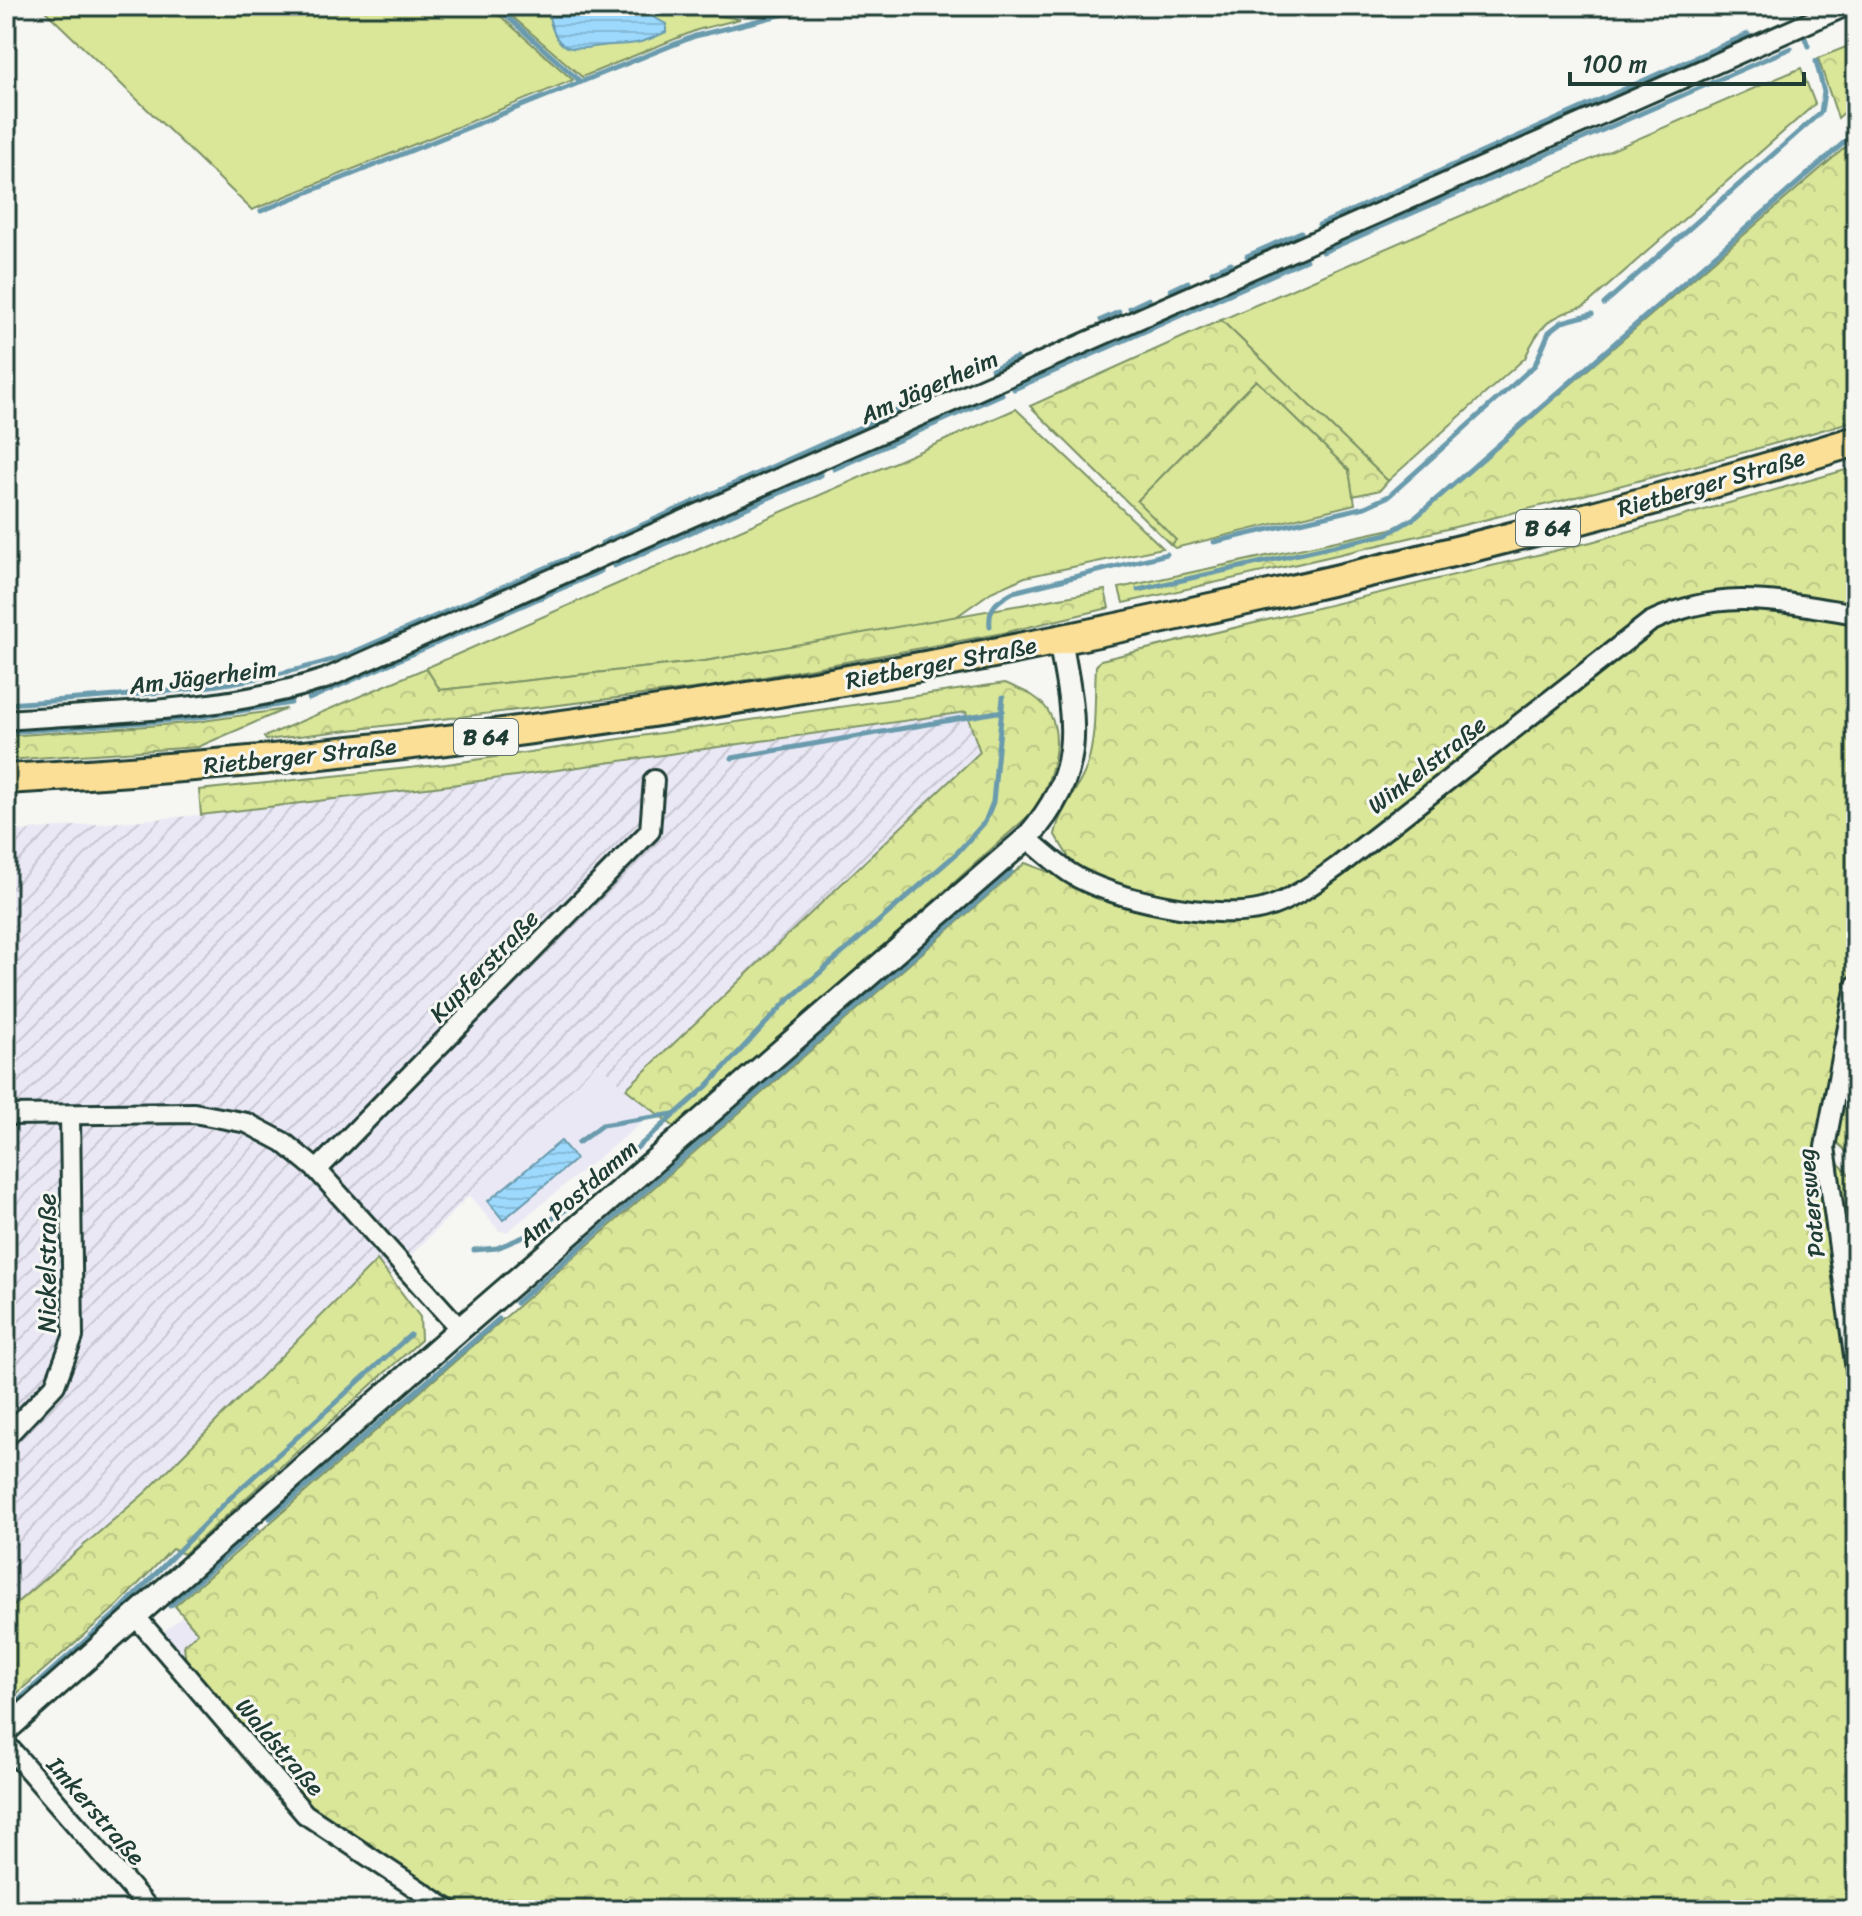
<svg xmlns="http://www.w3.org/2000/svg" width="1862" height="1916" viewBox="0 0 1862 1916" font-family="Sriracha,sans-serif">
  <defs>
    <pattern id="industrial-furrows" width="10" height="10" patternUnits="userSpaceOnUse" patternTransform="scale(2)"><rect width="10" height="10" fill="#eae8f5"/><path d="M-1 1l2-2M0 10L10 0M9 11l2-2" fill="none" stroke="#c8c8d3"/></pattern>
    <pattern id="forest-crowns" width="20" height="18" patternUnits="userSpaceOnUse" patternTransform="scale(2)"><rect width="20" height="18" fill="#dae799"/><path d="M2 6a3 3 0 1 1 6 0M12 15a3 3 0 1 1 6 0" fill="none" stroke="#bbc784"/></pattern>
    <pattern id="water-rules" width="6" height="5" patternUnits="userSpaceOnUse" patternTransform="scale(2)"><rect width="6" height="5" fill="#9cd9fd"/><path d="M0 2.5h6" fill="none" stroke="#86bbd9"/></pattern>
  </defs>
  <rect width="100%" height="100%" fill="#f6f6f2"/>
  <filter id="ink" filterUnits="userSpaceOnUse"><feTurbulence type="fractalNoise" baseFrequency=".0125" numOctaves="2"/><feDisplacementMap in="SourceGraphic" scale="16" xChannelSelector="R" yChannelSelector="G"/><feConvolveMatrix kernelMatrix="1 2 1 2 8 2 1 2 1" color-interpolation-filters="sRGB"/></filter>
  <g filter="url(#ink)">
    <g fill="#eae8f5">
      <path d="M598,1062l57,50 -148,120 -8,-1 -30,-36z"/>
      <path d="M183,1616l15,17 -14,12 2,19 -24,-31z"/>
    </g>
    <path fill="url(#industrial-furrows)" d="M966,712l14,40 -354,337 -28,-27 -207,214 -13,-15 -232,231 -140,120v-780l195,-17 250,-30z"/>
    <g fill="#dae799" stroke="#7c9266" stroke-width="2">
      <path d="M40,6h449l84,74 -321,130z"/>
      <path d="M500,6h160l80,13 -43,11 -115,47z"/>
      <path d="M1801,68l14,36 -230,202c-35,10 -46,19 -60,52l-137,123 -167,-161z"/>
      <path d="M1256,380l93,90 6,34 -180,44 -4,-3 4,-5 -39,-38z"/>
      <path d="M1016,409l147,139 -138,29 -34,15 -38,27 -248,42 -265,29 -14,-22z"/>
      <path d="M1856,1030v130l-20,-18z"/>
      <path d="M1832,1157l24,24v148z"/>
    </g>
    <g fill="url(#forest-crowns)" stroke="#7c9266" stroke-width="2">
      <path d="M1856,43v59l-18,16 -20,-60z"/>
      <path d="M1856,138v282c-242,72 -487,129 -733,183l-4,-15 272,-59 25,-11z"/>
      <path d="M1221,320l167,161 -8,9 -27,6 -4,-26 -93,-90 -119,121 39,39 -5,5 -141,-139z"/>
      <path d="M1856,467v474l-37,204 37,270v495h-1393l-155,-104 -122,-142 -2,-19 14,-12 -23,-27 850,-743 24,9 19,-16 -13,-21c4,-25 24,-45 32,-69 10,-32 7,-67 9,-100l5,-6 490,-118z"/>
      <path d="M1105,590l4,18 -106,25 -294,54 -443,53 -2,-3 162,-69 14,22 265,-29z"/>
      <path d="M1005,683c9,4 20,8 28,13 40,26 19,82 2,114l-357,320 -52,-41 354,-337 -14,-40 -515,73 -250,30 -2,-25 248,-26z"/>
      <path d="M286,709l-88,38 -192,13v-24l183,-13z"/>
      <path d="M377,1260l43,57 1,23 -237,214 -12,-5 -54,56 -112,98v-91l140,-120z"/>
    </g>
    <g fill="url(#water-rules)" stroke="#6a9bad" stroke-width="2">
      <path d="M559,6h75l32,18v8c-24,11 -28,12 -54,13 -36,2 -55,16 -64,-33z"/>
      <path d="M561,1141l15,18 -73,61 -15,-19z"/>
    </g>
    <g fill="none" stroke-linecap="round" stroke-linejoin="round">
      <g stroke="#6a9bad" stroke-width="5">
        <path d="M495,6l86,76"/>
        <path d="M1795,6l1,5"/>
        <path d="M1805,38l3,8"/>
        <path d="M261,211l434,-175 122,-30"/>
        <path d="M1319,225l429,-191"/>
        <path d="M1323,252l468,-204"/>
        <path d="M1247,256l54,-24"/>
        <path d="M1212,272l19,-9"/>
        <path d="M1171,290l17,-8"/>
        <path d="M1604,304l217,-192 3,-20 -8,-31"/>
        <path d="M1130,308l19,-9"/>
        <path d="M1101,320l18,-8"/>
        <path d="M992,369l24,-11"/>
        <path d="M1014,389l292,-129"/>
        <path d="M834,469l168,-75"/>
        <path d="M1214,542l151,-35 24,-11 146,-131 14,-33 13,-10 30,-8"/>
        <path d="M602,543l328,-147"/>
        <path d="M614,566l207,-91"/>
        <path d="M1138,590l249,-56 29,-17 440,-385"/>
        <path d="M990,626c-2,-19 7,-25 23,-34l154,-38"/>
        <path d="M309,699l292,-128"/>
        <path d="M6,704c115,-8 231,-12 341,-49l228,-100"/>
        <path d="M6,732l183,-13 102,-16"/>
        <path d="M732,758l271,-47"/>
        <path d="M578,1143l24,-18 71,-11"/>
        <path d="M474,1250l23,-2 31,-13 42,-28 136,-120 79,-84 170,-148 30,-33 8,-20 10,-105"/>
        <path d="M516,1303l495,-431"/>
        <path d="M270,1518l229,-199"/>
        <path d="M170,1606l87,-77"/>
        <path d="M6,1711l116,-103 108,-110 180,-163"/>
      </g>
      <g stroke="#1f3d34" stroke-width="24">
        <g id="minor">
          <path d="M6,720c106,-8 216,-8 319,-41l1521,-673"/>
          <path d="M1027,838c14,12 28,25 43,35 39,26 146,48 192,36 27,-7 53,-26 75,-42l313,-245c73,-36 130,-20 206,-8"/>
          <path d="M1856,985l-31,162 31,223"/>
          <path d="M6,1115l188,-2 53,10 36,19 34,28 143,159"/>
          <path d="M317,1170l333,-339 4,-51"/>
          <path d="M6,1437l49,-52 18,-48 -3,-222"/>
          <path d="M136,1617l169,197 144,96"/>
          <path d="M6,1744l144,166"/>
        </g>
      </g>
      <g stroke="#1f3d34" stroke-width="28">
        <path id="tertiary" d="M6,1730l454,-401 567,-491c60,-67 48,-117 33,-198"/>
      </g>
      <g stroke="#1f3d34" stroke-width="34">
        <path id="primary" d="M6,779c386,-21 766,-77 1144,-158 237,-50 474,-109 706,-180"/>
      </g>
      <use href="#minor" stroke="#f6f6f2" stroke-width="18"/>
      <use href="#tertiary" stroke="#f6f6f2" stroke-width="22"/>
      <use href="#primary" stroke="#fbdf96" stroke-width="28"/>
    </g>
  </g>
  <g text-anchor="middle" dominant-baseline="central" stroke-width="6" stroke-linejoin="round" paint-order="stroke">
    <g fill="#f6f6f2" stroke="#60746d" stroke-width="2">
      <rect x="1516" y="510" width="64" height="36" rx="6"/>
      <rect x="454" y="719" width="64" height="36" rx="6"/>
    </g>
    <g font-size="22" font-weight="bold" fill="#1f3d34">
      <text x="1548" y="528">B 64</text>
      <text x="486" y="737">B 64</text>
    </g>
    <g font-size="24" fill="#1f3d34" stroke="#f6f6f2">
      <text transform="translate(929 387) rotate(-24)">Am Jägerheim</text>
      <text transform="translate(1711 483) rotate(-16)">Rietberger Straße</text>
      <text transform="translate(941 663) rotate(-11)">Rietberger Straße</text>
      <text transform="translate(203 677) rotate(-7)">Am Jägerheim</text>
      <text transform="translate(300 756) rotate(-6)">Rietberger Straße</text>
      <text transform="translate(1427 765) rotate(-38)">Winkelstraße</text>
      <text transform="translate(484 966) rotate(-46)">Kupferstraße</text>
      <text transform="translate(578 1193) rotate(-41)">Am Postdamm</text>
      <text transform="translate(1811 1203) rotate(-96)">Patersweg</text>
      <text transform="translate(47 1263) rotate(-90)">Nickelstraße</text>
      <text transform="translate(280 1747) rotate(49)">Waldstraße</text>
      <text transform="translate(96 1811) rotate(49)">Imkerstraße</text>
    </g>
  </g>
  <rect width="1862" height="1916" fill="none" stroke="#f6f6f2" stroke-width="32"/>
  <rect x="16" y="16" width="1830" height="1884" fill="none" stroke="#1f3d34" stroke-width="3" filter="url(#ink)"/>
  <path d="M1570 72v12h234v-12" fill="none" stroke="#1f3d34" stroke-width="4"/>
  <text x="1582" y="72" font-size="24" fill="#1f3d34" stroke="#f6f6f2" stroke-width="6" paint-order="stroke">100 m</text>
</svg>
